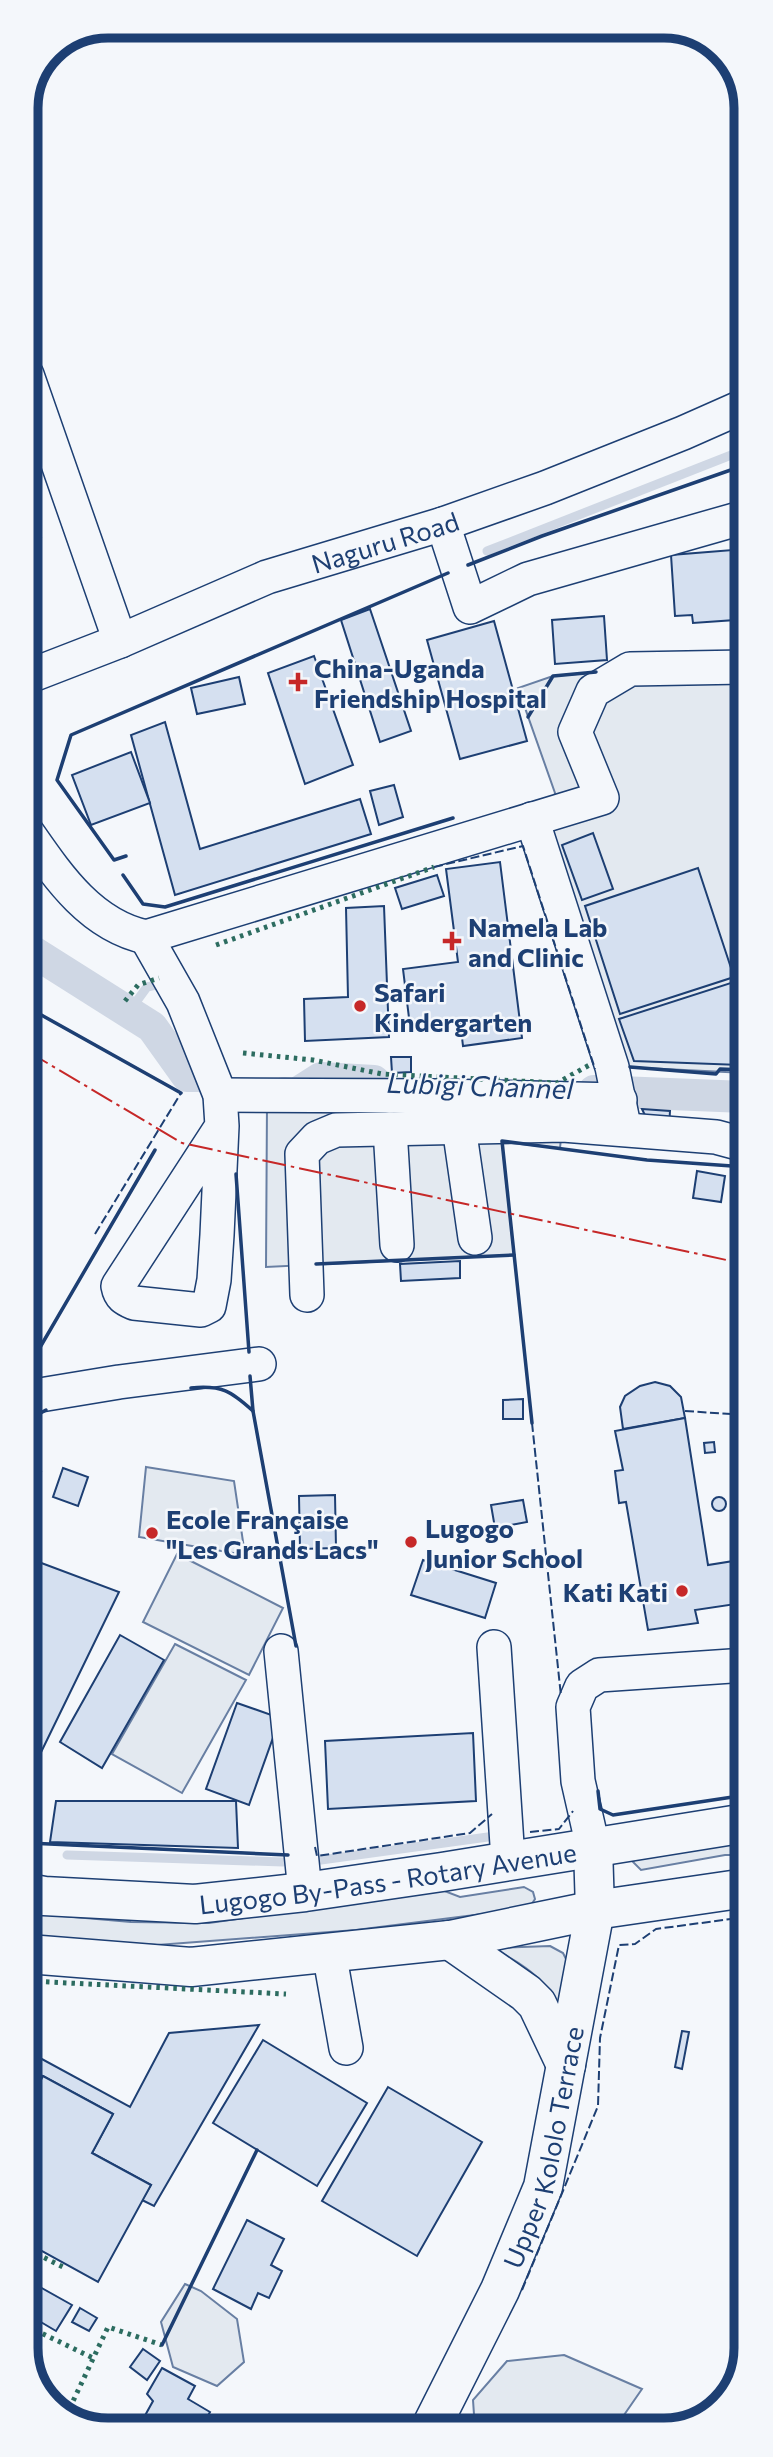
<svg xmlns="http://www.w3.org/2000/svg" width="773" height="2457" viewBox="0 0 773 2457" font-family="Commissioner,sans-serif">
  <rect width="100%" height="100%" fill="#f4f7fb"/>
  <g fill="#e3e9f0" stroke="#687fa3" stroke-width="2">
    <path d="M745,660v413l-121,-6 -79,-235 10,-39 -37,-105 35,-12z"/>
    <path d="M267,1103l297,7 -4,38 -58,-6 12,113 -248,12z"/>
    <path d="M746,1422v35l-3,-1 -7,-24z"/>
    <path d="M146,1467l88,14 11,74 -106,-18z"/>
    <path d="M177,1554l106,54 -34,67 -106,-53z"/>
    <path d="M175,1644l71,36 -64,113 -70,-39z"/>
    <path d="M746,1842v13h-21l-84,15 -8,-8 3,-4z"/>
    <path d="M524,1887l9,5 2,7 -6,9 -173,22 -199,15 -129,-7v-25l103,9 78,1 233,-33 18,7z"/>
    <path d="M550,1946l13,7 5,10 -7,61c-12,-45 -28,-53 -68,-76z"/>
    <path d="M185,2284l16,7 36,28 7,43 -27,24 -44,-19 -12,-45z"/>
    <path d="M564,2355l78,34 -27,39 -140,1 -2,-29 34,-39z"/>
  </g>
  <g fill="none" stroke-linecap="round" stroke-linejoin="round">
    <g stroke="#cfd7e4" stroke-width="9">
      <path d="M487,551l257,-101"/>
      <path d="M128,1013l19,-26 18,-4"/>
      <path d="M67,1855l216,7"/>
      <path d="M321,1860l174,-24"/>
    </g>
    <g stroke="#cfd7e4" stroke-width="32">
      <path d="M27,948l125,79 35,49h16"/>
      <path d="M594,1091l151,6"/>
      <path d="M284,1093l12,1 25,-16 53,3"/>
    </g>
  </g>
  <g fill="#d5e0f0" stroke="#1d3f73" stroke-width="2">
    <path d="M38,514l3,23 -14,2v-23z"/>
    <path d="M745,549v62l-11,1 1,8 -42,3 -1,-8 -17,1 -4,-61z"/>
    <path d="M370,609l41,122 -31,11 -39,-122z"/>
    <path d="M604,616l3,44 -52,4 -3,-44z"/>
    <path d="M494,621l33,120 -67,18 -33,-119z"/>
    <path d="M314,656l39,109 -48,19 -37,-111z"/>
    <path d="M239,677l6,27 -48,10 -6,-26z"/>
    <path d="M165,722l35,127 160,-50 11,35 -196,61 -44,-160z"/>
    <path d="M131,752l19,51 -59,22 -19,-50z"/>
    <path d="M394,785l9,32 -24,8 -9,-34z"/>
    <path d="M593,833l20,56 -31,11 -20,-55z"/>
    <path d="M500,862l22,176 -59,8 -3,-26 -50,6 -7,-57 55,-7 -12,-93z"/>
    <path d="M698,868l36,109 -114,37 -35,-108z"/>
    <path d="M437,875l7,21 -42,13 -7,-21z"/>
    <path d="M384,906l5,131 -84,4 -1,-42 44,-2 -2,-89z"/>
    <path d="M740,980v85l-106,-4 -15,-42z"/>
    <path d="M391,1057h20v15l-19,1z"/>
    <path d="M642,1109l28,2 -1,17h-18z"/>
    <path d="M697,1171l28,5 -4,26 -28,-4z"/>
    <path d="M460,1261v17l-59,3 -1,-17z"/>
    <path d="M655,1382l15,4 11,11 4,21 -62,11 -3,-22 5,-11 15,-10z"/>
    <path d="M523,1399v20h-20v-19z"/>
    <path d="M685,1418l23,147 38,-6v52l-4,-8 -47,7 3,13 -50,7 -22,-128 -7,1 -4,-32 8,-1 -8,-39z"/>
    <path d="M714,1442l1,10 -10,1 -1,-10z"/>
    <path d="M28,1468l13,4 -4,14 -9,-2z"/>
    <path d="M63,1468l25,9 -10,29 -25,-9z"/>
    <path d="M335,1495l1,53 -36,1 -1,-53z"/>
    <circle cx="719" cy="1504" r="7"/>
    <path d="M523,1500l4,22 -32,6 -4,-23z"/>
    <path d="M28,1558l91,34 -91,187v-147l5,-9 -5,-2z"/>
    <path d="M423,1560l73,23 -11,35 -74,-23z"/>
    <path d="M120,1635l44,25 -62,108 -42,-26z"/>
    <path d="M237,1703l43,15 -31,87 -43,-16z"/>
    <path d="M473,1733l3,68 -148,8 -3,-68z"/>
    <path d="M56,1801h180l2,47 -188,-6z"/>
    <path d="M259,2025l-105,181 -12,-6 9,-15 -59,-32 21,-39 -70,-38 -14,26v-50l101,55 39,-74z"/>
    <path d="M682,2031l7,1 -7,37 -7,-2z"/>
    <path d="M263,2040l104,63 -50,83 -104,-63z"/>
    <path d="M43,2076l70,38 -21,39 59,32 -53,97 -69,-38v-142z"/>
    <path d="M388,2087l94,55 -65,114 -95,-55z"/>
    <path d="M247,2220l37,19 -13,26 11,6 -13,27 -11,-5 -7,16 -38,-20z"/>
    <path d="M38,2286l34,19 -16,26 -27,-16v-13z"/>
    <path d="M80,2308l17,10 -8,13 -17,-9z"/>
    <path d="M143,2349l17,12 -13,19 -17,-13z"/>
    <path d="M162,2368l33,18 -7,13 22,13 -10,18h-63l16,-29 -6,-7z"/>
  </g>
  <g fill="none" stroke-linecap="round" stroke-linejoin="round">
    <g stroke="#1d3f73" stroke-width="36">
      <g id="minor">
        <path d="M27,375l93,266"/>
        <path d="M443,524l27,83 58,-28 217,-62"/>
        <path id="s1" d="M27,677l93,-36 147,-64 176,-53 102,-36 138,-55 61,-27"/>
        <path d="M532,819l80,248 11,54"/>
        <path d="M27,832c30,43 63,93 119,105l456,-139 -27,-66 18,-41 37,-22 115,-2"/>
        <path d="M146,937l37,65 37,93 2,31 -5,109 -3,45 -5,26 -8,4 -67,-7c-9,-4 -14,-6 -16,-17l104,-160"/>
        <path d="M220,1095l219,1 181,4"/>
        <path d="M459,1127l16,111"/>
        <path d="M390,1129l7,116"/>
        <path d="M307,1295l-5,-141 15,-16 19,-8 227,-5 153,12 26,7 3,5"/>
        <path d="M28,1397l91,-15 140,-18"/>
        <path d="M494,1647l14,213"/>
        <path d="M281,1651l24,241"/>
        <path d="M593,1847l-15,-66 -5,-74 9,-21 17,-11 147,-10"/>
        <path d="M329,1952l17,96"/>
      </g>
    </g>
    <g stroke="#1d3f73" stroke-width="41">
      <g id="major">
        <path id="s2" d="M28,1893l16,3 151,8 110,-12 137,-20 304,-49"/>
        <path d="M450,1940l76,53 11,11 29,61"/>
        <path d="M28,1954l163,13 259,-27 145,-30 151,-22"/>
        <path id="s3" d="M430,2429l70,-139 43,-103 52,-277 -2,-63"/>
      </g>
    </g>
    <use href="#minor" stroke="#f4f7fb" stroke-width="33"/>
    <use href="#major" stroke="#f4f7fb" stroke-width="38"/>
    <g stroke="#2c6c60" stroke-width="5" stroke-dasharray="3.5 5" stroke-linecap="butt">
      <path d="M216,945l218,-78"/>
      <path d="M125,1001l13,-16 21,-7"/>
      <path d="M243,1053l70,7 69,14 175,9 36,-20"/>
      <path d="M29,1981l257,13"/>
      <path d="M29,2250l36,18"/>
      <path d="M35,2330l58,28"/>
      <path d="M66,2416l42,-89 54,18"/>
      <path d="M98,2429l5,2"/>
    </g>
    <g stroke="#1d3f73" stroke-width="2" stroke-dasharray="9 3.5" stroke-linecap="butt">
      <path d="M434,867l89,-21 72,223"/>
      <path d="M95,1234l86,-141"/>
      <path d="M191,1388c31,-3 40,3 62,23l43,235"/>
      <path d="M685,1411l61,4"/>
      <path d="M28,1420l18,-10"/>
      <path d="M532,1423l29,273"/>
      <path d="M530,1832l29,-3 14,-18"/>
      <path d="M28,1843l260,12"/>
      <path d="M315,1847l2,9 153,-23 22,-19"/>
      <path d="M522,2290l76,-184 2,-68 19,-93 16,-1 21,-15 90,-12"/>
    </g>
    <g stroke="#1d3f73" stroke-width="3.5">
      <path d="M468,565l74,-29 203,-71"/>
      <path d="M528,717l25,-41 43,-4"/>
      <path d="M126,856l-12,4 -57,-80 14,-45 377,-162"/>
      <path d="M123,875l20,29 22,3 288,-89"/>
      <path d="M27,1007l154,86"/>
      <path d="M630,1067l86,7 4,-5 25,1"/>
      <path d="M236,1174l13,178"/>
      <path d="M316,1264l198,-9"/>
      <path d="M28,1368l127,-218"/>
      <path d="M250,1376l3,35"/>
      <path d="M191,1388c31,-3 40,3 62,23l43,235"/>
      <path d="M28,1420l18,-10"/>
      <path d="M532,1423l-30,-282 145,19 85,6 13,41"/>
      <path d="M598,1791l2,18 13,6 133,-20"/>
      <path d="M28,1843l260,12"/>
      <path d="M162,2345l95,-195"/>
    </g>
    <path stroke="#c62828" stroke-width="2" stroke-dasharray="24 5 3.5 5" stroke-linecap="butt" d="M27,1051l155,92 563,121"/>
  </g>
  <g fill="#c62828" stroke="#f4f7fb" stroke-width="2.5">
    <path d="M294.5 671.5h7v7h7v7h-7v7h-7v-7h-7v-7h7z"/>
    <path d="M448.5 930.5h7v7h7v7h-7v7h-7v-7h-7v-7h7z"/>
    <circle cx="360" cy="1006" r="7"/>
    <circle cx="152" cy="1533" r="7"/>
    <circle cx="411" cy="1542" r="7"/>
    <circle cx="682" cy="1591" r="7"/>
  </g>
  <g text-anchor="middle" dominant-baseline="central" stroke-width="5" stroke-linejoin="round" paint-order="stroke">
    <g font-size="26" fill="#1d3f73" stroke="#f4f7fb">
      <text stroke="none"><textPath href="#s1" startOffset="383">Naguru Road</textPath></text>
      <text stroke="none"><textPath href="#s2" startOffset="362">Lugogo By-Pass - Rotary Avenue</textPath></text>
      <text stroke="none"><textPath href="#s3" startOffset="306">Upper Kololo Terrace</textPath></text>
    </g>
    <g font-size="26" font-weight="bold" fill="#1d3f73" stroke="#f4f7fb" text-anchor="start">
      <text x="314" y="667">China-Uganda<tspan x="314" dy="30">Friendship Hospital</tspan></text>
      <text x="468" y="926">Namela Lab<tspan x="468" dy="30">and Clinic</tspan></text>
      <text x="374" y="991">Safari<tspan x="374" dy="30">Kindergarten</tspan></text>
      <text x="166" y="1518">Ecole Française<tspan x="166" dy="30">"Les Grands Lacs"</tspan></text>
      <text x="425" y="1527">Lugogo<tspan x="425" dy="30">Junior School</tspan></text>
      <text x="668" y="1591" text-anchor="end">Kati Kati</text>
    </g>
    <g font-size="28" font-style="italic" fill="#1d3f73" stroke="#f4f7fb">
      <text transform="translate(480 1085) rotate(2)">Lubigi Channel</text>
    </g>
  </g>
  <path d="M0 0H773V2457H0ZM108 38H664A70 70 0 0 1 734 108V2348A70 70 0 0 1 664 2418H108A70 70 0 0 1 38 2348V108A70 70 0 0 1 108 38Z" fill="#f4f7fb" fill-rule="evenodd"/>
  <path fill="none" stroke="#1d3f73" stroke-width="9" d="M108 38H664A70 70 0 0 1 734 108V2348A70 70 0 0 1 664 2418H108A70 70 0 0 1 38 2348V108A70 70 0 0 1 108 38Z"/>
</svg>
